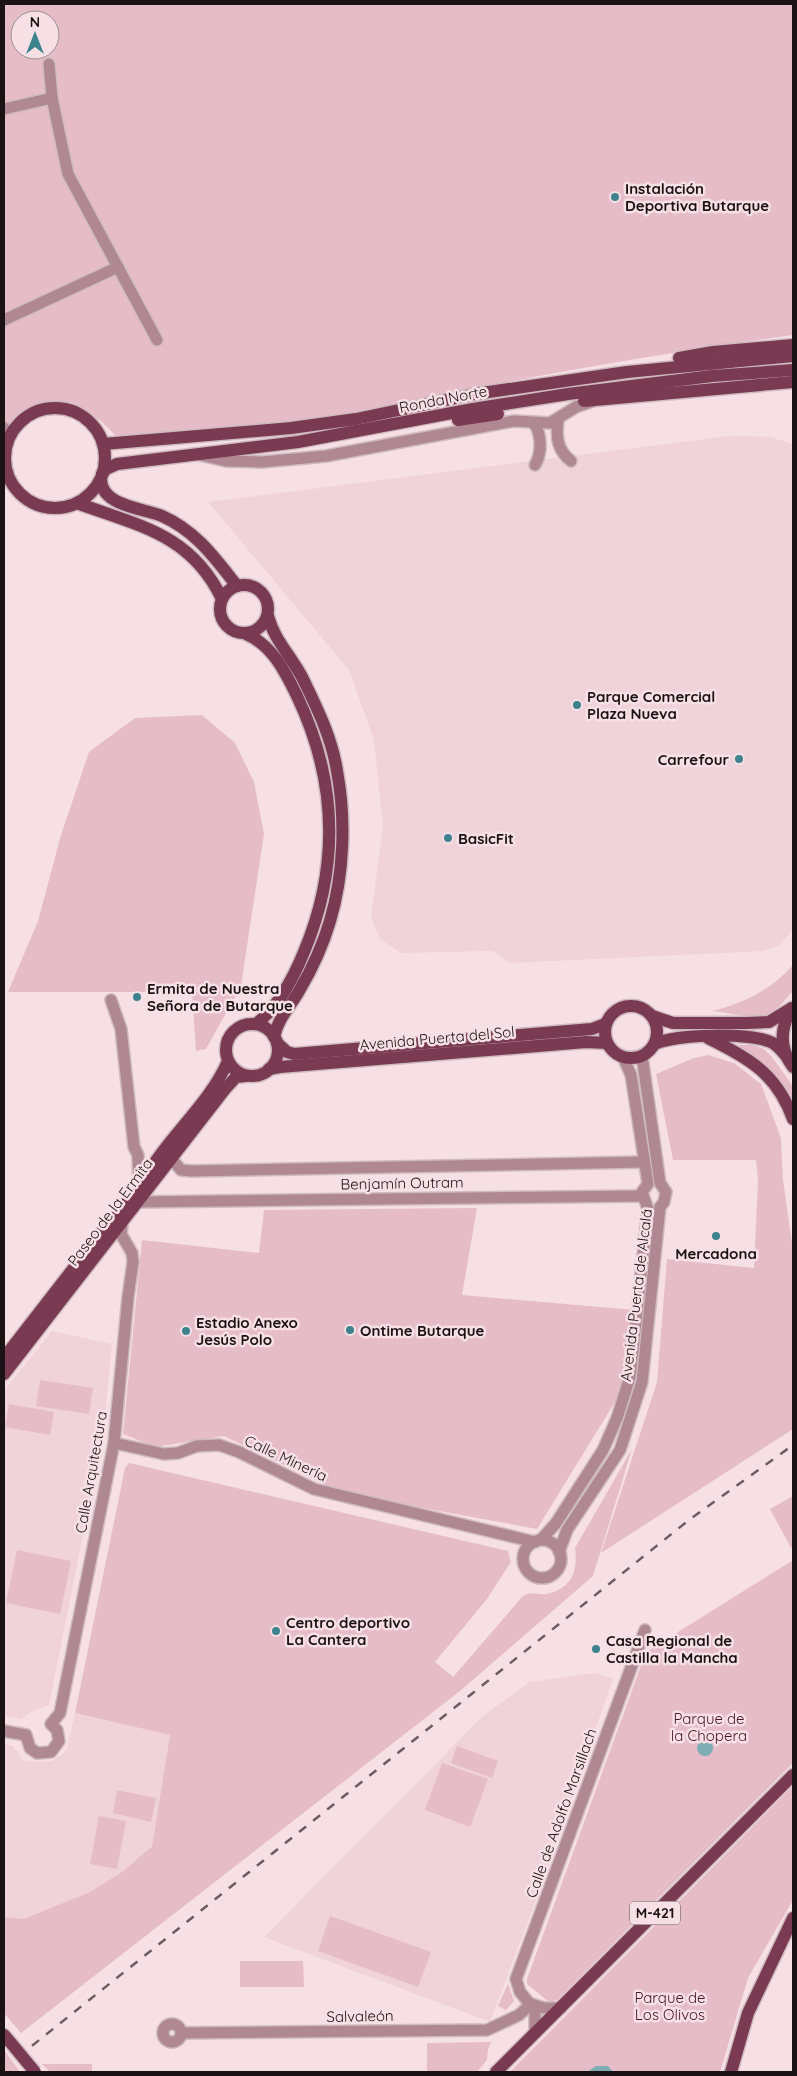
<svg xmlns="http://www.w3.org/2000/svg" width="797" height="2076" viewBox="0 0 797 2076" font-family="Quicksand,sans-serif">
  <rect width="100%" height="100%" fill="#f6e0e6"/>
  <g fill="#f0d2db">
    <path d="M729,436l41,1 23,7v486l-14,15 -16,6 -253,12 -18,-12 -91,2 -21,-14 -9,-22 12,-90 -9,-87 -25,-70 -141,-168z"/>
    <path d="M52,1331l60,13 -9,91 -54,270 -18,7 -10,7 -17,-3v-325z"/>
    <path d="M594,1673l19,5 -69,201 -54,143 -226,-85 220,-222 46,-33z"/>
    <path d="M75,1713l95,22 -18,110 -30,27 -32,20 -66,28 -20,-3v-173l9,2 9,14 11,2 18,-1 12,-7 4,-6z"/>
  </g>
  <g fill="#e5bcc8" fill-rule="evenodd">
    <path d="M4,4h789v331c-110,15 -219,34 -328,55 -33,6 -66,15 -100,21 -82,12 -165,20 -247,27l-17,-17 -30,-19 -35,2 -20,12 -12,13zM20,20h30v30h-30z"/>
    <path d="M202,715l33,28 19,39 10,52 -23,152 -35,63 -10,2 -4,-59h-184l30,-71 23,-86 28,-83 46,-34z"/>
    <path d="M793,965v26c-6,6 -12,15 -19,20 -17,12 -43,1 -62,0 31,-7 60,-22 81,-46z"/>
    <path d="M732,1045h22l10,4 8,8 20,28 1,23z"/>
    <path d="M708,1055l26,8 27,21 20,54 2,42 10,70v179l-192,124 56,-171 10,-123 87,9 4,-88 -2,-20h-83l-17,-86 38,-16z"/>
    <path d="M477,1208l-15,87 173,15 -9,74 -89,145 -195,-36 -118,-57 -69,11 -32,-13 19,-194 117,13 5,-43z"/>
    <path d="M40,1380l53,8 -4,26 -53,-8z"/>
    <path d="M9,1404l45,8 -4,23 -45,-8z"/>
    <path d="M632,1449l-39,127 -133,115 -439,342 -17,-20v-96l20,2 66,-27 32,-20 30,-26 18,-111 -95,-22 50,-245 4,-5 379,88 3,11 -24,37 -52,63 18,15 70,-81c8,-5 15,-1 24,-2 25,-6 31,-23 28,-46z"/>
    <path d="M793,1496v51l-2,1 -21,-39z"/>
    <path d="M17,1550l54,11 -11,53 -54,-11z"/>
    <path d="M793,1560v203l-236,237 -8,2 -22,-18v-5l119,-327z"/>
    <path d="M457,1746l41,15 -6,17 -41,-15z"/>
    <path d="M442,1763l46,16 -18,48 -45,-17z"/>
    <path d="M793,1786v114l-45,78 -28,94h-210z"/>
    <path d="M117,1790l39,8 -5,24 -38,-9z"/>
    <path d="M99,1816l27,5 -9,48 -27,-5z"/>
    <path d="M330,1916l101,36 -13,35 -100,-36z"/>
    <path d="M240,1961h63l1,26h-64z"/>
    <path d="M508,1984l6,17 -8,9 -8,-4z"/>
    <path d="M491,2042l-3,7 -1,11 -10,12h-50v-29z"/>
    <path d="M4,2050l16,22h-16z"/>
    <path d="M42,2064h50v8h-42z"/>
  </g>
  <g fill="#7fadb4">
    <circle cx="705" cy="1748" r="8"/>
    <path d="M596,2066h12l5,6h-26z"/>
  </g>
  <g fill="none" stroke-linecap="round" stroke-linejoin="round">
    <g stroke="#cebbc0" stroke-width="14">
      <g id="minor">
        <path d="M49,64l3,34 16,76 89,166"/>
        <path d="M4,109l48,-11"/>
        <path d="M4,320l114,-53"/>
        <path d="M558,420c-2,17 -1,30 13,41"/>
        <path d="M534,423c8,12 8,30 1,42"/>
        <path d="M4,428l6,8"/>
        <path d="M200,455l26,6 36,1 64,-6 188,-35 36,2 26,-16 17,-6"/>
        <path d="M111,1000l10,29 13,118 4,8 1,31"/>
        <path d="M171,1158l10,12 10,1 453,-9"/>
        <path d="M138,1202l504,-6"/>
        <path d="M114,1443l50,11 14,-1 19,-7 22,-1 20,7 75,37 221,53"/>
        <path d="M541,1540l15,-17 47,-73 14,-32 13,-41 18,-168 -6,-17 6,-8 -17,-109 -8,-18"/>
        <circle cx="542" cy="1559" r="19"/>
        <path d="M559,1552l8,-22 53,-80 22,-68 18,-175 4,-5 2,-10 -6,-9 -18,-127"/>
        <path d="M4,1731l22,4 4,13 7,5 14,-1 8,-11 -2,-11 -6,-6 9,-11 54,-270 14,-146 5,-35 -1,-9 -11,-19 1,-10"/>
        <path d="M531,2004l13,4h17"/>
        <circle cx="172" cy="2033" r="9"/>
        <path d="M535,2032v-22l-15,-18 -4,-13 129,-349"/>
        <path d="M181,2033l306,-3 32,-15 12,-11"/>
      </g>
    </g>
    <g stroke="#cebbc0" stroke-width="15">
      <g id="major">
        <path d="M679,358l34,-6 80,-7"/>
        <path d="M584,401l209,-19"/>
        <circle cx="55" cy="458" r="50"/>
        <path d="M458,420l40,-6"/>
        <path d="M103,444l188,-16 65,-9 119,-25 152,-22 166,-16"/>
        <path d="M102,474l4,-5 11,-5 181,-22 175,-33 95,-15 144,-18 81,-6"/>
        <path d="M101,479c0,27 41,29 61,37 34,15 53,42 75,70"/>
        <path d="M77,503c62,23 114,31 145,96"/>
        <circle cx="244" cy="609" r="24"/>
        <path d="M268,616c6,24 24,41 35,63 14,29 29,59 34,92 9,48 7,103 -7,150 -7,24 -18,48 -31,70 -9,16 -21,27 -25,46"/>
        <path d="M246,634c26,11 39,37 51,62 40,84 43,170 7,256 -11,27 -25,54 -48,72"/>
        <circle cx="631" cy="1032" r="26"/>
        <path d="M792,1008c-12,20 -13,40 1,59"/>
        <path d="M652,1016l21,7h74l22,-1 23,-14"/>
        <circle cx="252" cy="1050" r="26"/>
        <path d="M708,1038c41,20 69,36 85,81"/>
        <path d="M277,1043l10,9 7,2 298,-25 13,-5"/>
        <path d="M655,1044c20,-10 97,-12 118,-1 5,3 10,9 14,14"/>
        <path d="M269,1069l11,-2 306,-25 21,1"/>
        <path d="M4,1358l97,-125c24,-23 40,-52 60,-79 22,-30 52,-58 67,-93"/>
        <path d="M4,1374l221,-285 11,-12 10,-1"/>
        <path d="M4,2035l7,8"/>
        <path d="M496,2072l297,-297"/>
        <path d="M731,2072l17,-59 45,-95"/>
      </g>
    </g>
    <use href="#minor" stroke="#af8894" stroke-width="11"/>
    <use href="#major" stroke="#7a3a51" stroke-width="12"/>
    <path stroke="#6a5d61" stroke-width="2.5" stroke-dasharray="9 9" stroke-linecap="butt" d="M18,2057l671,-537 104,-75"/>
    <g stroke="#cebbc0" stroke-width="15" stroke-linecap="butt">
      <path id="major-bridge" d="M11,2043l24,29"/>
    </g>
    <use href="#major-bridge" stroke="#7a3a51" stroke-width="12"/>
  </g>
  <g fill="#3c838d" stroke="#f6e0e6" stroke-width="2">
    <circle cx="615" cy="197" r="5"/>
    <circle cx="577" cy="705" r="5"/>
    <circle cx="739" cy="759" r="5"/>
    <circle cx="448" cy="838" r="5"/>
    <circle cx="137" cy="997" r="5"/>
    <circle cx="716" cy="1236" r="5"/>
    <circle cx="350" cy="1330" r="5"/>
    <circle cx="186" cy="1331" r="5"/>
    <circle cx="276" cy="1631" r="5"/>
    <circle cx="596" cy="1649" r="5"/>
  </g>
  <g text-anchor="middle" dominant-baseline="central" stroke-width="5" stroke-linejoin="round" paint-order="stroke">
    <rect fill="#f6e0e6" stroke="#5c5054" stroke-width="1" x="630" y="1901.5" width="50" height="23" rx="4"/>
    <g font-size="14" font-weight="bold" fill="#1a1215">
      <text x="655" y="1913">M-421</text>
    </g>
    <g font-size="15" font-weight="bold" fill="#1a1215" stroke="#f6e0e6" text-anchor="start">
      <text x="625" y="188">Instalación<tspan x="625" dy="17">Deportiva Butarque</tspan></text>
      <text x="587" y="696">Parque Comercial<tspan x="587" dy="17">Plaza Nueva</tspan></text>
      <text x="729" y="759" text-anchor="end">Carrefour</text>
      <text x="458" y="838">BasicFit</text>
      <text x="147" y="988">Ermita de Nuestra<tspan x="147" dy="17">Señora de Butarque</tspan></text>
      <text x="716" y="1253" text-anchor="middle">Mercadona</text>
      <text x="196" y="1322">Estadio Anexo<tspan x="196" dy="17">Jesús Polo</tspan></text>
      <text x="360" y="1330">Ontime Butarque</text>
      <text x="286" y="1622">Centro deportivo<tspan x="286" dy="17">La Cantera</tspan></text>
      <text x="606" y="1640">Casa Regional de<tspan x="606" dy="17">Castilla la Mancha</tspan></text>
    </g>
    <g font-size="15" fill="#1a1215" stroke="#f6e0e6">
      <text transform="translate(443 399) rotate(-11)">Ronda Norte</text>
      <text transform="translate(437 1038) rotate(-5)">Avenida Puerta del Sol</text>
      <text transform="translate(402 1183) rotate(-1)">Benjamín Outram</text>
      <text transform="translate(110 1212) rotate(-53)">Paseo de la Ermita</text>
      <text transform="translate(636 1295) rotate(-83)">Avenida Puerta de Alcalá</text>
      <text transform="translate(286 1458) rotate(25)">Calle Minería</text>
      <text transform="translate(91 1472) rotate(-80)">Calle Arquitectura</text>
      <text transform="translate(561 1813) rotate(-70)">Calle de Adolfo Marsillach</text>
      <text transform="translate(360 2016) rotate(-1)">Salvaleón</text>
    </g>
    <g font-size="15" fill="#471428" stroke="#f6e0e6">
      <text x="709" y="1718">Parque de<tspan x="709" dy="17">la Chopera</tspan></text>
      <text x="670" y="1997">Parque de<tspan x="670" dy="17">Los Olivos</tspan></text>
    </g>
  </g>
  <rect width="797" height="2076" fill="none" stroke="#1a1215" stroke-width="10"/>
  <g transform="translate(35 35)"><circle r="24" fill="#f6e0e6" stroke="#9e8e92"/>
  <path d="M0-4L9 19L0 12L-9 19Z" fill="#3c838d"/>
  <text y="-8" font-size="14" font-weight="bold" text-anchor="middle" fill="#1a1215">N</text>
  </g>
</svg>
